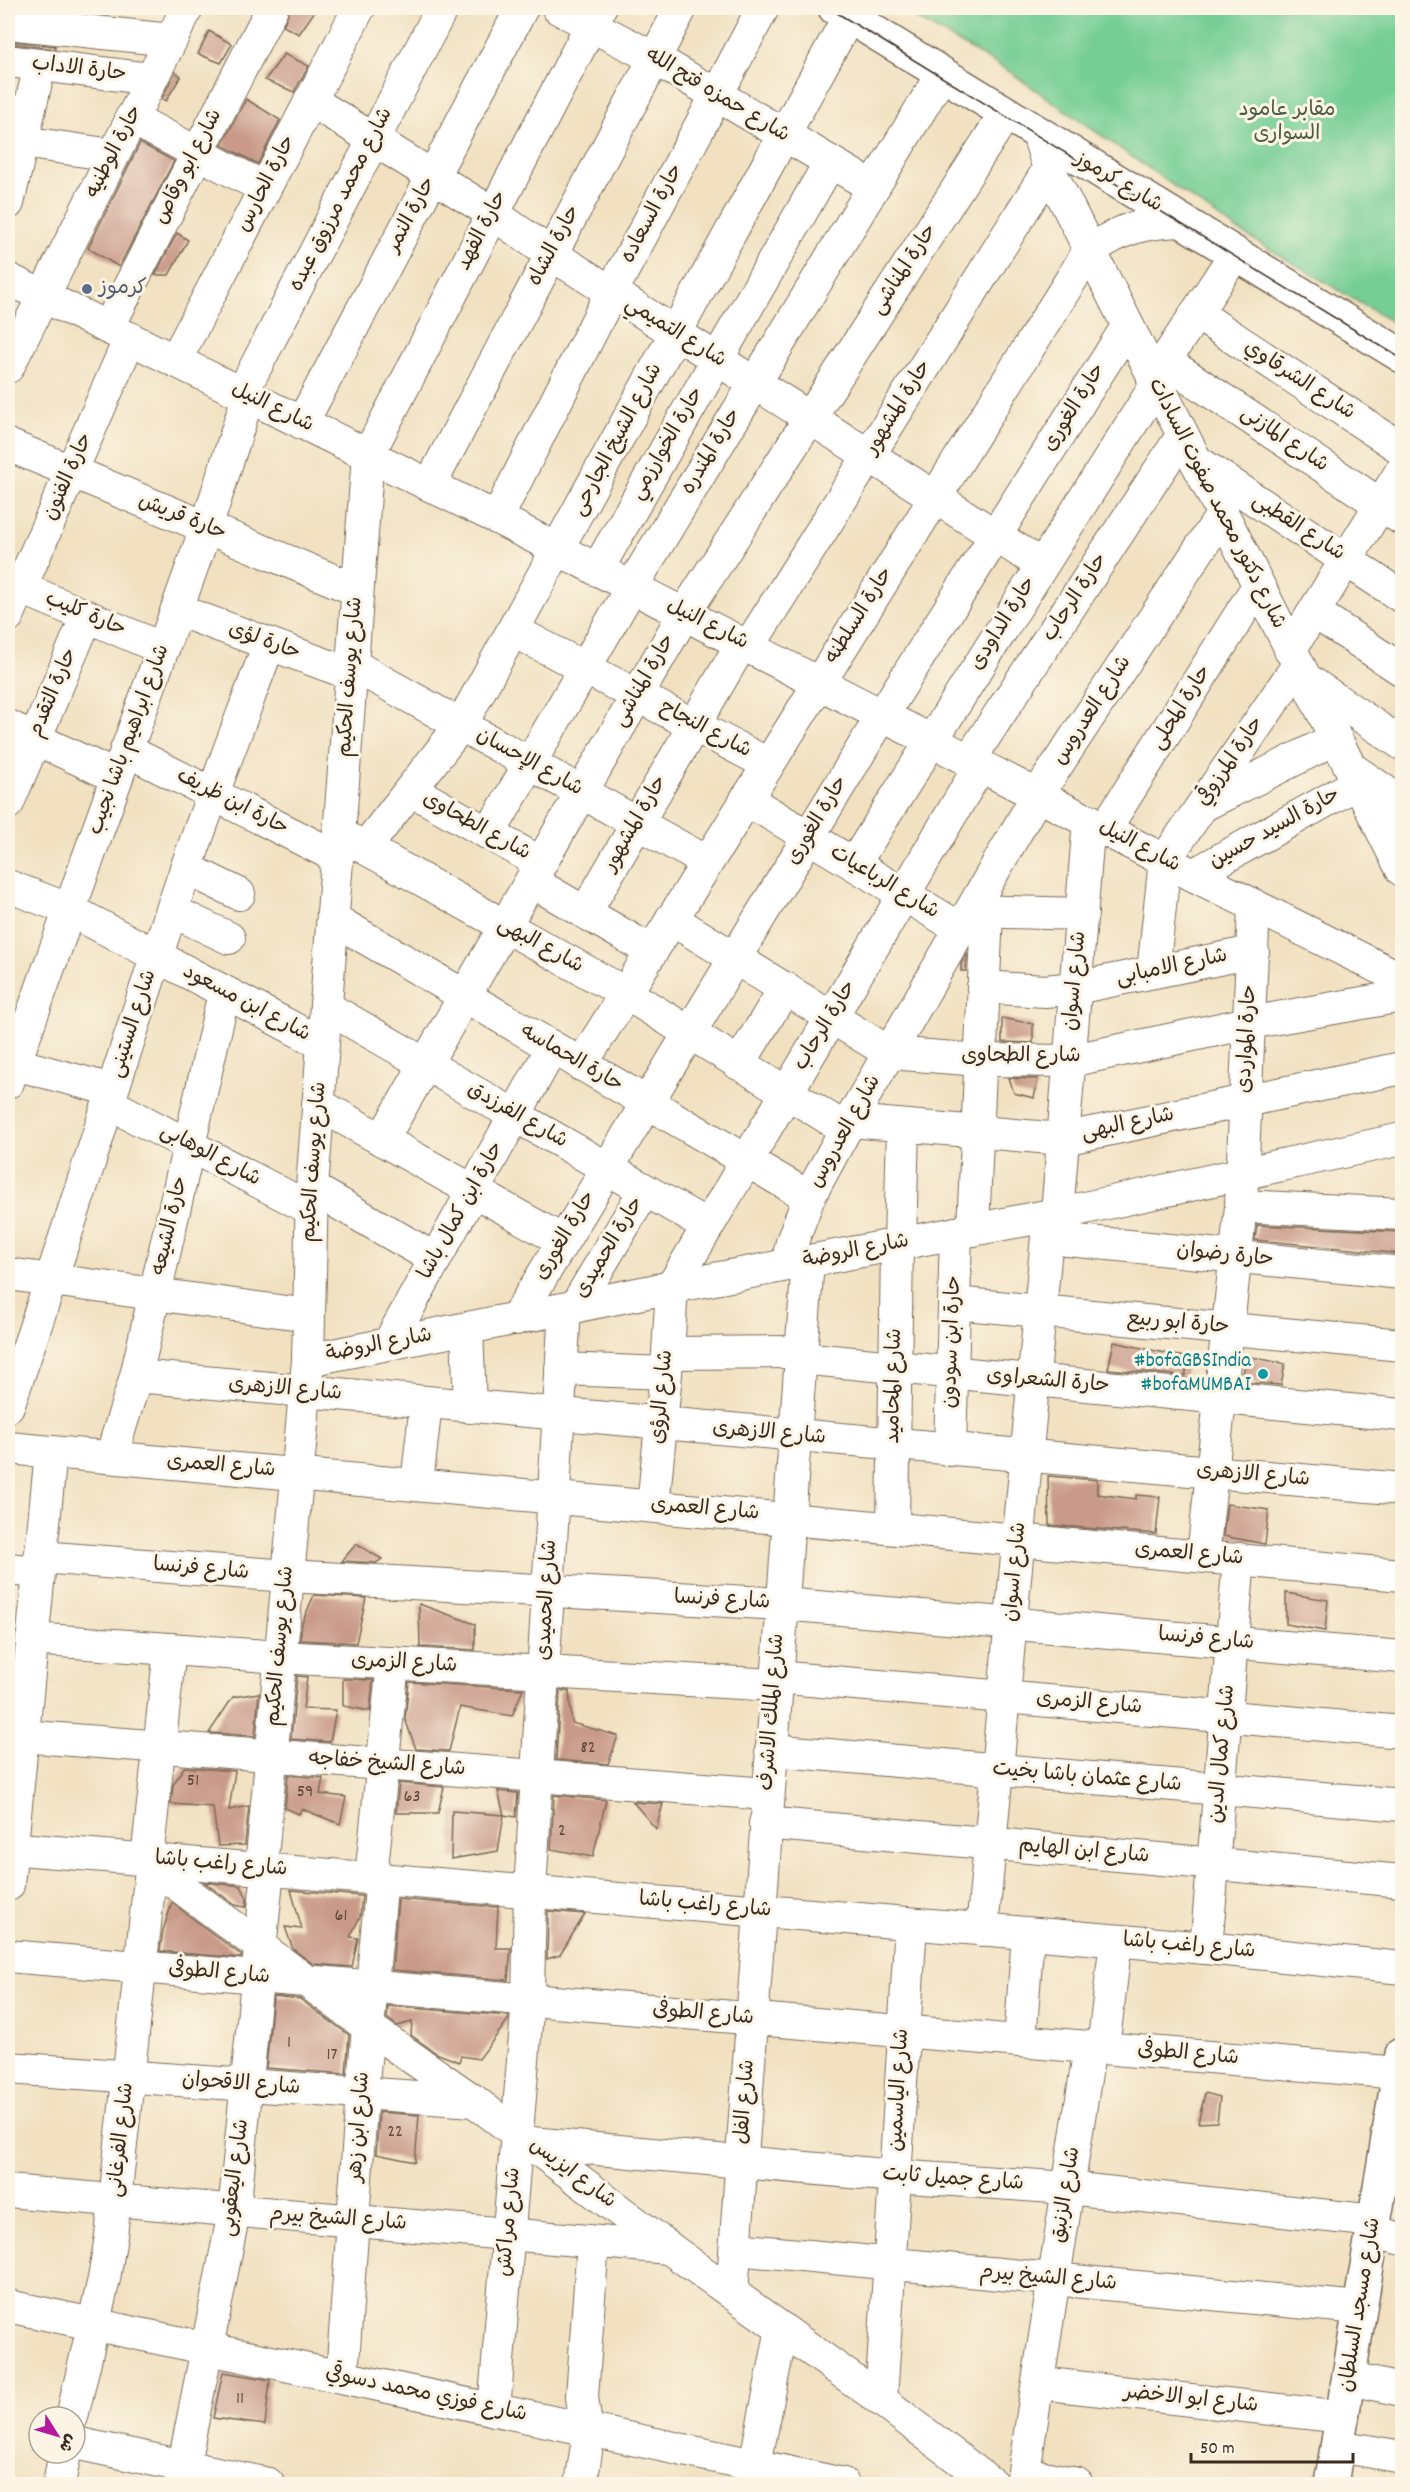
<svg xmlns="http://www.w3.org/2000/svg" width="1410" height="2492" viewBox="0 0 1410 2492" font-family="Dekko,'Playpen Sans Arabic',sans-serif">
  <rect width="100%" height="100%" fill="#fcf5e5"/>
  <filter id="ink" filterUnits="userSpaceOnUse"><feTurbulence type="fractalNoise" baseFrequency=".0167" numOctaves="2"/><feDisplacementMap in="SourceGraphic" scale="12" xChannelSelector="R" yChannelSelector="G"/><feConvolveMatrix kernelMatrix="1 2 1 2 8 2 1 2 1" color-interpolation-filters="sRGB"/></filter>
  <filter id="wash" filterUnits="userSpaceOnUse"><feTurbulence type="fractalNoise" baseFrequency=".008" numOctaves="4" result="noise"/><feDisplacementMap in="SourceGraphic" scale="24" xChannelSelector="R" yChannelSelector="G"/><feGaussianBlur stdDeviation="1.35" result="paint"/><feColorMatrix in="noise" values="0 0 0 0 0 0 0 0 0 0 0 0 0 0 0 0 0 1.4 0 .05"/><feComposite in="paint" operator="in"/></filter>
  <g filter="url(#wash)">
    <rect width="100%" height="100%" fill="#f1e1c1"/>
    <path fill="#75ce94" stroke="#587c59" stroke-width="1.5" d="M898,8h504v320l-166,-99 -229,-159z"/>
    <g id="blocks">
      <g fill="#c99a89">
        <path d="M290,8h27l-18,26 -16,-8z"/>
        <path d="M209,31l23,13 -11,19 -23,-9z"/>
        <path d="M8,41l47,5v3l-47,-6z"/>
        <path d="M284,54l25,12 -15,26 -29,-12z"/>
        <path d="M175,72l6,4 -15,25 -4,-2z"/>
        <path d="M246,99l34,21 -22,44 -36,-19z"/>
        <path d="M140,143l34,18 -55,106 -31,-19z"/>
        <path d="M177,233l11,7 -19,35h-14z"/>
        <path d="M967,953l-1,18h-5v-7z"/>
        <path d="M1002,1018l31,6v19l-31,-1z"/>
        <path d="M1009,1078l29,1 -4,19 -20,-5z"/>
        <path d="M1257,1225l145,7v22l-147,-14z"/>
        <path d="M1114,1342l75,16 -4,18 -77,-7z"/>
        <path d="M1247,1356l38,8 -4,21 -40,-3z"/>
        <path d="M1048,1476l49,4v14l39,5v-4l24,2 -4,37 -107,-9z"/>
        <path d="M1227,1504l42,6 -4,34 -42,-8z"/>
        <path d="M356,1544l26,15 -6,4 -34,-2z"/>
        <path d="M1286,1593l42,7 -3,31 -39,-7z"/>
        <path d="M314,1595l52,3 -10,45 -56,-3 2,-17z"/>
        <path d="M419,1604l56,20v26l-55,-3z"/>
        <path d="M297,1676l10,1 -4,32 33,1 -6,32 -39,-3z"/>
        <path d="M343,1679l30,1 -3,31 -27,-5z"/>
        <path d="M409,1682l114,7 -11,27 -52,-9 -11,44h-4l-29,-2 -11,-30z"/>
        <path d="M560,1691h9l3,32 46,13 -10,28 -52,-4z"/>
        <path d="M259,1693l-4,43 -46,-3 24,-36z"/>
        <path d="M184,1767l51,4 -6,39 20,-4 -4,39 -27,1 -5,-39 -42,-3 2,-19z"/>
        <path d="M288,1775l35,3 -3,16 26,3 -6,27 -38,-15 -3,5 -14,-6z"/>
        <path d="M399,1783l45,4 -6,26h-42z"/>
        <path d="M498,1791l20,2 -2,24 -12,-2z"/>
        <path d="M554,1795l52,5 -13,57 -42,-8z"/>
        <path d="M633,1802l30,2 -7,25z"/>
        <path d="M452,1811l52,4 -6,36 -47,8z"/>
        <path d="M204,1882l37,4 6,12 -1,9 -11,-2z"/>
        <path d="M291,1890l71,6 -2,21 -10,20 8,1 -6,29 -39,-3 -20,-15 -8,-22 17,2z"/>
        <path d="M398,1899l100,8 -2,41h15l-3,32 -116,-10z"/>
        <path d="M172,1903l69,52v3l-81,-7 3,-21z"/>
        <path d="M548,1911l37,3 -25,41 -13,4z"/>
        <path d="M273,1996l27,3 49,36 -3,39 -80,-6z"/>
        <path d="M388,2006l121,10 -1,4 -29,39 -18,-3 -2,6 -23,-9 -25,-18 1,-13 -15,4 -10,-8z"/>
        <path d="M1205,2093l15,4 -3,25 -19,1z"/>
        <path d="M379,2112l40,3 -4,47 -39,-8z"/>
        <path d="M223,2372l47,8 -5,45 -52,-7z"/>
      </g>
    </g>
  </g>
  <g filter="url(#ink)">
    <use href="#blocks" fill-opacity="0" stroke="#7b6a57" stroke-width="1.5"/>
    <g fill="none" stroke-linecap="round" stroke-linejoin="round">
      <g stroke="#7b6a57" stroke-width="34">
        <g id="minor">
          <path d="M558,8l96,50 219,129"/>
          <path d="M8,23l163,17"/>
          <path d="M8,61l143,18"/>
          <path d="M310,100l182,113 59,41 491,311"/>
          <path d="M131,118l134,70"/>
          <path d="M1038,134l11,35 353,701"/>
          <path d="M8,140l105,15"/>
          <path d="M8,203l32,-138"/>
          <path d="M8,279l489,239 696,357 209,104"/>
          <path d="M1196,313l206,136"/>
          <path d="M108,328l164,-320"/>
          <path d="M175,361l184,-353"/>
          <path d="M1165,361l237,158"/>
          <path d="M8,367l179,-359"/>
          <path d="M1153,379l82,-125"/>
          <path d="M242,393l200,-385"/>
          <path d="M302,423l220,-415"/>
          <path d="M8,445l349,145"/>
          <path d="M1195,460l207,137"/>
          <path d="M430,485l251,-477"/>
          <path d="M497,518l114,-225 152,-285"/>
          <path d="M597,570l233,-408"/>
          <path d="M8,582l155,67"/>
          <path d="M177,610l174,64"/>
          <path d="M1314,612l88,58"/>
          <path d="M8,616l122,-278"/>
          <path d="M514,631l254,133"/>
          <path d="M749,646l300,-477"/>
          <path d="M1290,650l112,-180"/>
          <path d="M351,664l356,198"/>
          <path d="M1306,679l96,65"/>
          <path d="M8,726l109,51"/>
          <path d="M126,750l211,107"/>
          <path d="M970,759l212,-323"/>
          <path d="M1351,768l51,35"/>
          <path d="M411,790l130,73"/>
          <path d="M746,799l215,130"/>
          <path d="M8,803l79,-187"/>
          <path d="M1202,806l133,-67"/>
          <path d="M1105,829l153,-243"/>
          <path d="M489,834l142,-246 311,-514"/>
          <path d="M347,838l278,155 221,136"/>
          <path d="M365,848l96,-123 388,-709"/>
          <path d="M854,864l302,-479"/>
          <path d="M186,868l53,26"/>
          <path d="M1193,875l165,-92"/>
          <path d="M531,881l120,70"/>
          <path d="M8,886l60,23 255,135"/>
          <path d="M172,911l57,27"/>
          <path d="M971,911l111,3"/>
          <path d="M585,913l157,-270"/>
          <path d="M333,919l476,278"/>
          <path d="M671,919l219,134 90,7 89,1 180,-38 153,-27"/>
          <path d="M1153,972l12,-112 133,-195"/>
          <path d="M983,987l62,4 30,-3 178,-36"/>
          <path d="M326,1007l382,219"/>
          <path d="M8,1062l104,28"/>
          <path d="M739,1064l46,-76"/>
          <path d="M581,1065l508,-814c32,-22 54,-29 92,-30"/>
          <path d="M8,1082l198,-554 42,-131"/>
          <path d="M108,1103l203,106"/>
          <path d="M318,1104l245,137"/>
          <path d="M850,1121l213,18 339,-71"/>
          <path d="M382,1140l302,-526 322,-501"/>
          <path d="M312,1188l123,71"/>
          <path d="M1241,1206l161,8"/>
          <path d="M1057,1214l32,-394"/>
          <path d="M973,1230l14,-318"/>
          <path d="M1048,1238l354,35"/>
          <path d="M900,1244l3,-118"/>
          <path d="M787,1265l5,-23 17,-45 41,-76 188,-327 184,-279"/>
          <path d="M8,1274l300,41"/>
          <path d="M954,1303l448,42"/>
          <path d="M575,1307l70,-117"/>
          <path d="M516,1319l367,-605 244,-387"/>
          <path d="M467,1328l3,79"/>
          <path d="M389,1343l163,-295"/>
          <path d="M668,1353l133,-1"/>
          <path d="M800,1358l602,57"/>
          <path d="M308,1360l364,-73 385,-73 345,-75"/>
          <path d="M561,1369l105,4"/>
          <path d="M136,1376l1266,113"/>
          <path d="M8,1406c63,-178 116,-359 178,-537 26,-75 55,-150 83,-225"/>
          <path d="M8,1448l1394,127"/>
          <path d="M950,1450l6,-217"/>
          <path d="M111,1457l25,-81 88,-383"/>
          <path d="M417,1484l9,-81"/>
          <path d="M653,1506l15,-153 4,-66 309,-523"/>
          <path d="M893,1528l4,-284"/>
          <path d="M1203,1556l38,-350 13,-300"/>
          <path d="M40,1557l248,19 494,28 620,53"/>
          <path d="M8,1569l30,3"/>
          <path d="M32,1639l248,18 496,28"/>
          <path d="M776,1677l626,55"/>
          <path d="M8,1735l759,59"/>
          <path d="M771,1750l631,55"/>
          <path d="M765,1823l637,58"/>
          <path d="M8,1848l1198,100 196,20"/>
          <path d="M147,1859l23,-210"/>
          <path d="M151,1865l217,162 106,74 195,147 212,152 111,84"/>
          <path d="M261,1868l47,-508 4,-172 56,-733 232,-447"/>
          <path d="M371,1877l22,-214"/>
          <path d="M8,1885l43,-433"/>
          <path d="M982,1930l67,-715"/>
          <path d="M1206,1948l33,-389"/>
          <path d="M8,1956l1391,117"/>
          <path d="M1020,2041l8,-107"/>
          <path d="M1103,2048l13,-107"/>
          <path d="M8,2068l466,33"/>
          <path d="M531,2143l364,33 173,12 307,33"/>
          <path d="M8,2191l661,57"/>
          <path d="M1373,2232l29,7"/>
          <path d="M736,2249l624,59"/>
          <path d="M732,2293l76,-1032"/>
          <path d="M8,2306l835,178"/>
          <path d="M342,2376l20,-283 20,-215"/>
          <path d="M1350,2379l52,11"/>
          <path d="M1039,2383l304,34"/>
          <path d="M881,2400l30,-476"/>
          <path d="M494,2410l34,-410 2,-109 35,-582"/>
          <path d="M72,2417l32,-138 7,-43 41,-376"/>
          <path d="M75,2443l193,41"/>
          <path d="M1338,2446l64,11"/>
          <path d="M1024,2473l53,11"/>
          <path d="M59,2484l6,-31"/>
          <path d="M180,2484l54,-272 34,-343"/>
          <path d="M581,2484l7,-45 -6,-42 11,-155"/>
          <path d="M751,2484l31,-155"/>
          <path d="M1022,2484l68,-437"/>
        </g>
      </g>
      <g stroke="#7b6a57" stroke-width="36">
        <g id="major">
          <path d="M835,8l567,348"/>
          <path d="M1331,2484l71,-430"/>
        </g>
      </g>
      <use href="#minor" stroke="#fff" stroke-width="32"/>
      <use href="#major" stroke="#fff" stroke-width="33"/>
      <path stroke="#3b2a1e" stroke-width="1.5" d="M829,8l573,351"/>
    </g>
  </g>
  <circle fill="#5c6f8a" stroke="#fcf5e5" stroke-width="2" cx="87" cy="289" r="6"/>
  <circle fill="#0f9aa8" stroke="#fcf5e5" stroke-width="2" cx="1263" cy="1374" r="6"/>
  <g text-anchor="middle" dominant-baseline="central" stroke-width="6" stroke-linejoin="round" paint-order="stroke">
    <g font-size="18" fill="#5e4639">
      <text x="588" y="1748">82</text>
      <text x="193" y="1781">51</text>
      <text x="305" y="1792">59</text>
      <text x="412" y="1797">63</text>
      <text x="562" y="1831">2</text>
      <text x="341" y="1916">61</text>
      <text x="289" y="2043">1</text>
      <text x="332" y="2055">17</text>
      <text x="395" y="2132">22</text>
      <text x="240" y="2399">11</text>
    </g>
    <g font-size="21" fill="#3b2a1e" stroke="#fcf5e5">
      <text transform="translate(79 70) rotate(7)">حارة الاداب</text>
      <text transform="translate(717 96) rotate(31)">شارع حمزه فتح الله</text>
      <text transform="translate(115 152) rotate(-63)">حارة الوطنيه</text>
      <text transform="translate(189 167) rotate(-63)">شارع ابو وقاص</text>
      <text transform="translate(1118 183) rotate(31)">شارع كرموز</text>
      <text transform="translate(267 184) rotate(-63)">حارة الحارس</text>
      <text transform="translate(342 200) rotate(-63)">شارع محمد مرزوق عبده</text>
      <text transform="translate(653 214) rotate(-62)">حارة السعاده</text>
      <text transform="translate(412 215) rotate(-62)">حارة النمر</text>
      <text transform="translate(483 231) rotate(-63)">حارة الفهد</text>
      <text transform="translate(555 246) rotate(-62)">حارة الشاه</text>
      <text transform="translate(905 270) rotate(-57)">حارة المناشى</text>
      <text transform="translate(675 333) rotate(32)">شارع التميمي</text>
      <text transform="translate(1299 381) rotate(33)">شارع الشرقاوي</text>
      <text transform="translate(272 408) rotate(26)">شارع النيل</text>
      <text transform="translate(899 408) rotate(-58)">حارة المشهور</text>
      <text transform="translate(1075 408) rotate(-58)">حارة الغورى</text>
      <text transform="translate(618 440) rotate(-62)">شارع الشيخ الجارحى</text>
      <text transform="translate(1284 440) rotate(34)">شارع المازنى</text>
      <text transform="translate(668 444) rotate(-60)">حارة الخوارزمي</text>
      <text transform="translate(712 452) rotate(-59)">حارة المندره</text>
      <text transform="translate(69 477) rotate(-66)">حارة الفنون</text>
      <text transform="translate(1216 504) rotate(63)">شارع دكتور محمد صفوت السادات</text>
      <text transform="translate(182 518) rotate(22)">حارة قريش</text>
      <text transform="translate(1298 528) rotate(33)">شارع القطبى</text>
      <text transform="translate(1076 598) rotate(-57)">حارة الرحاب</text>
      <text transform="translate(85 615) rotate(23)">حارة كليب</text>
      <text transform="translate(860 616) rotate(-58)">حارة السلطنه</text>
      <text transform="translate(1004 624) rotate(-58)">حارة الداودى</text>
      <text transform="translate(707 625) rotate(27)">شارع النيل</text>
      <text transform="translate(264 642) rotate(20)">حارة لؤى</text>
      <text transform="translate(351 677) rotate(-86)">شارع يوسف الحكيم</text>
      <text transform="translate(645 681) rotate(-60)">حارة المناشى</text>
      <text transform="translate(54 693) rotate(-67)">حارة التقدم</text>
      <text transform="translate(1182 708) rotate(-58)">حارة المحلى</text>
      <text transform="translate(1093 711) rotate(-57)">شارع العدروس</text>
      <text transform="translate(705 730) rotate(28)">شارع النجاح</text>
      <text transform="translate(130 740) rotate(-70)">شارع ابراهيم باشا نجيب</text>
      <text transform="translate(1231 762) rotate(-56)">حارة المرزوقي</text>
      <text transform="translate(529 763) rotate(29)">شارع الإحسان</text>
      <text transform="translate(232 803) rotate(27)">حارة ابن ظريف</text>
      <text transform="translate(818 821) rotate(-59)">حارة الغورى</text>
      <text transform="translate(636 824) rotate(-60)">حارة المشهور</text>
      <text transform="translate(476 827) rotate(29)">شارع الطحاوى</text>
      <text transform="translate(1275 829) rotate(-29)">حارة السيد حسين</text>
      <text transform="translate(1139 847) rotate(28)">شارع النيل</text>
      <text transform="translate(884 883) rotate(31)">شارع الرباعيات</text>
      <text transform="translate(540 946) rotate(29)">شارع البهى</text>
      <text transform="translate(1172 968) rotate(-12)">شارع الامبابى</text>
      <text transform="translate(1076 981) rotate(-85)">شارع اسوان</text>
      <text transform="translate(246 1004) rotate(28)">شارع ابن مسعود</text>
      <text transform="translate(134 1024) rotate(-72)">شارع الستينى</text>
      <text transform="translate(826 1026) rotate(-59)">حارة الرحاب</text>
      <text transform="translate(1248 1039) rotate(-87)">حارة المواردى</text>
      <text x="1021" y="1057">شارع الطحاوى</text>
      <text transform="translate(571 1059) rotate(30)">حارة الحماسه</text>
      <text transform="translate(517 1116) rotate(30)">شارع الفرزدق</text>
      <text transform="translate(1128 1125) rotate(-12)">شارع البهى</text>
      <text transform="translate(846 1132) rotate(-61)">شارع العدروس</text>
      <text transform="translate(210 1156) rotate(28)">شارع الوهابى</text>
      <text transform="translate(315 1162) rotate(-86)">شارع يوسف الحكيم</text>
      <text transform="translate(462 1211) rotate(-61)">حارة ابن كمال باشا</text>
      <text transform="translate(171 1226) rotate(-77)">حارة الشيعه</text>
      <text transform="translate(566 1236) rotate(-59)">حارة الغورى</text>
      <text transform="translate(610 1248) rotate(-59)">حارة الحميدى</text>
      <text transform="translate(856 1252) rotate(-11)">شارع الروضة</text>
      <text transform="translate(1225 1256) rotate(6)">حارة رضوان</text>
      <text transform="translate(1178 1324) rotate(5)">حارة ابو ربيع</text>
      <text transform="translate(953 1342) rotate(-88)">حارة ابن سودون</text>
      <text transform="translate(379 1346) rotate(-11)">شارع الروضة</text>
      <text transform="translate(1048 1382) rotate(5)">حارة الشعراوى</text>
      <text transform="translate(895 1386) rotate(-89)">شارع المحاميد</text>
      <text transform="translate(285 1390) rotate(5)">شارع الازهرى</text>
      <text transform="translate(663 1397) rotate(-85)">شارع الرؤى</text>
      <text transform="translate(769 1434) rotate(5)">شارع الازهرى</text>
      <text transform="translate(221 1467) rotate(5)">شارع العمرى</text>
      <text transform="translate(1253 1476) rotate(5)">شارع الازهرى</text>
      <text transform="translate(705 1510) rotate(5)">شارع العمرى</text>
      <text transform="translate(1189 1555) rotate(5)">شارع العمرى</text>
      <text transform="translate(201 1570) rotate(5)">شارع فرنسا</text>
      <text transform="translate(1016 1572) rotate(-85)">شارع اسوان</text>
      <text transform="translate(548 1600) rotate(-87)">شارع الحميدى</text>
      <text transform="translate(722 1601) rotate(3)">شارع فرنسا</text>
      <text transform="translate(1206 1640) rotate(5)">شارع فرنسا</text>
      <text transform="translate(281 1646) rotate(-85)">شارع يوسف الحكيم</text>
      <text transform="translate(404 1664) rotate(3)">شارع الزمرى</text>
      <text transform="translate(1089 1704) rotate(5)">شارع الزمرى</text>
      <text transform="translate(773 1712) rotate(-86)">شارع الملك الاشرف</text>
      <text transform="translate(1223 1754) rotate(-85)">شارع كمال الدين</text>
      <text transform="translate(387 1765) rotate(4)">شارع الشيخ خفاجه</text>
      <text transform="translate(1087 1778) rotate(5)">شارع عثمان باشا بخيت</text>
      <text transform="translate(1084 1852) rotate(5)">شارع ابن الهايم</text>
      <text transform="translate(221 1865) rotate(5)">شارع راغب باشا</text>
      <text transform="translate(705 1906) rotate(5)">شارع راغب باشا</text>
      <text transform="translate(1189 1947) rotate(5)">شارع راغب باشا</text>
      <text transform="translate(219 1974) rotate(5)">شارع الطوفى</text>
      <text transform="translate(703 2015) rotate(5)">شارع الطوفى</text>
      <text transform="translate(1188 2055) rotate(5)">شارع الطوفى</text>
      <text transform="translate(241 2085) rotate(4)">شارع الاقحوان</text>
      <text transform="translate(900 2090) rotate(-87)">شارع الياسمين</text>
      <text transform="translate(746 2102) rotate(-86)">شارع الفل</text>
      <text transform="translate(360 2127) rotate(-86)">شارع ابن زهر</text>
      <text transform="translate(122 2140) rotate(-84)">شارع الفرغانى</text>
      <text transform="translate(572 2174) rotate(37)">شارع ايزيس</text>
      <text transform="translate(236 2178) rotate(-83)">شارع اليعقوبى</text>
      <text transform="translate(953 2180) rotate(4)">شارع جميل ثابت</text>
      <text transform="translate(1067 2195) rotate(-81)">شارع الزنبق</text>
      <text transform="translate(338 2220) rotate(4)">شارع الشيخ بيرم</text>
      <text transform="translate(510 2222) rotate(-85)">شارع مراكش</text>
      <text transform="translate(1048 2279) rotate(5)">شارع الشيخ بيرم</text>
      <text transform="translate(1361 2305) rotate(-81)">شارع مسجد السلطان</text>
      <text transform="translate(426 2395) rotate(12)">شارع فوزي محمد دسوقي</text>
      <text transform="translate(1191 2400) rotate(6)">شارع ابو الاخضر</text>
    </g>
    <g font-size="21" fill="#4c5b41" stroke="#fcf5e5">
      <text x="1287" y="111">مقابر عامود<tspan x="1287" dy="24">السوارى</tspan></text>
    </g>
    <g font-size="21" fill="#4e5e75" stroke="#fcf5e5" text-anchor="start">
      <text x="99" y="289">كرموز</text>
    </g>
    <g font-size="21" fill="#0d838f" stroke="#fcf5e5" text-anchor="end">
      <text x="1251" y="1362">#bofaGBSIndia<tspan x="1251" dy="24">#bofaMUMBAI</tspan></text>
    </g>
  </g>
  <rect width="1410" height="2492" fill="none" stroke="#fcf5e5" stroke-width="30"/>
  <g transform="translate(57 2435) rotate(127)"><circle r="28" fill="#fcf5e5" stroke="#afa495" stroke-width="1.5"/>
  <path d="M0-4.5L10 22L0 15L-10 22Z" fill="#b5179e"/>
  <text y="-9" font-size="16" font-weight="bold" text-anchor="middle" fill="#3b2a1e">ش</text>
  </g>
  <path d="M1191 2453v9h162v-9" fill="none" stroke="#3b2a1e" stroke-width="3"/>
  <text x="1200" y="2453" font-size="18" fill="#3b2a1e" stroke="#fcf5e5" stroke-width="4.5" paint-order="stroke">50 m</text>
</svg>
